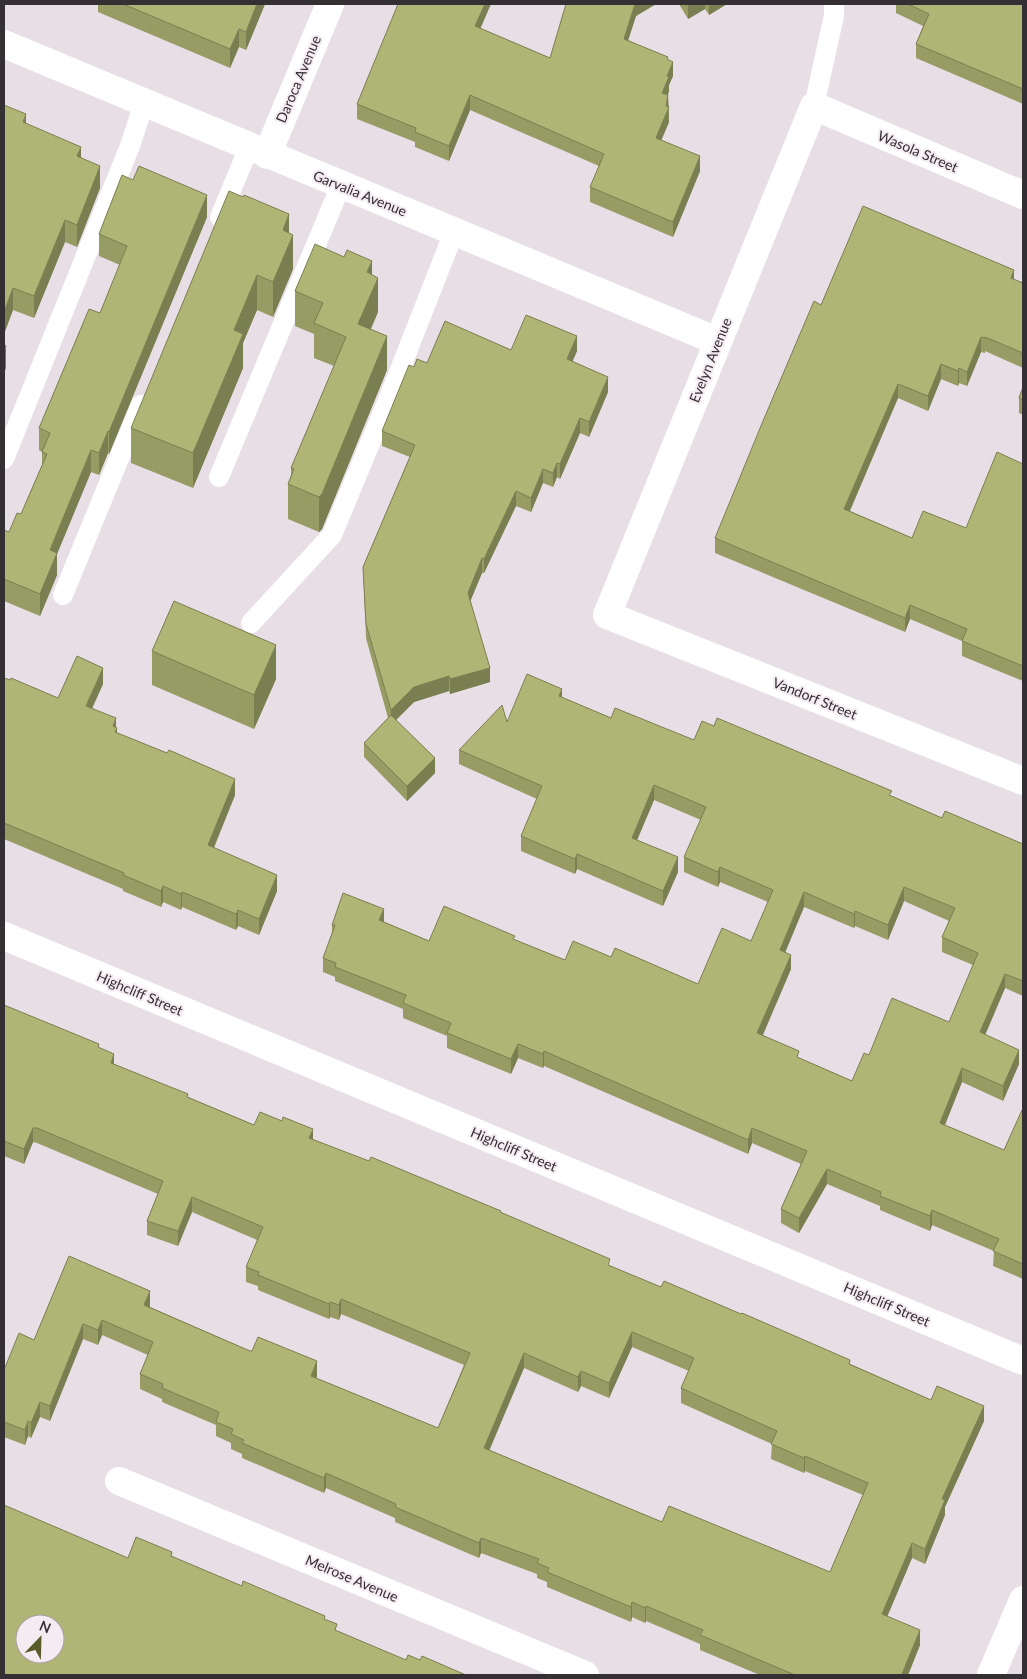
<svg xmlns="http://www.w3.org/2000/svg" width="1027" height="1679" viewBox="0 0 1027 1679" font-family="Lato,sans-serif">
  <rect width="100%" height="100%" fill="#e8dee6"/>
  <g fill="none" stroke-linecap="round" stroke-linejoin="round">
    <g stroke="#fff" stroke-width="20">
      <path d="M814,106l20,-90v-12"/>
      <path d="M220,217l29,-70"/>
      <path d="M4,459l126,-313 14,-43"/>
      <path d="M219,477l122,-292"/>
      <path d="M63,595l78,-190"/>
      <path d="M251,623l81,-88 58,-140 64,-163"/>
    </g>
    <g stroke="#fff" stroke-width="28">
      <path d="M4,44l713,297"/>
      <path d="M267,155l63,-151"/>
      <path d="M1023,195l-209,-89 -207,509 416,166"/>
      <path d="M119,1481l466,194"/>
    </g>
    <g stroke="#fff" stroke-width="28">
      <path d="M4,936l1019,425"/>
      <path d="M991,1675l32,-75"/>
    </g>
  </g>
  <g fill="#969c64" fill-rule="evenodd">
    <path d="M98,4h167l-19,46 -7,-3 -9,21 -132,-56z"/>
    <path d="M566,4h90l-20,12 -8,24 40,20 5,16 -4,9v6l-1,4 1,27 -8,18 39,31 -27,66 -83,-35v-15l9,-21 -129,-56 -21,51 -34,-14v-5l-58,-23v-15l123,-75 70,29z"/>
    <path d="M679,4h48l-18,11 -4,-6 -17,10z"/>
    <path d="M893,4h130v100l-107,-46v-14l7,-18 -27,-13v-8z"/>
    <path d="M26,124l55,33 19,31 -23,59 -12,-5 -31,76 -21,-8 -9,24z"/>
    <path d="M207,217l-98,237 -1,-1 -9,22 -8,-3 -34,82v21l-17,41 -36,-15v-71l5,2 12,-18 21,-49v-13l-3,-2v-22l61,-115 20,-48 -21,-9v-22z"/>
    <path d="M289,233l4,36 -20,48 -16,-7 -14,33v25l-50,120 -62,-25v-35z"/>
    <path d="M372,275l6,37 -7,17 16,41 -65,159 -3,3 -31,-13v-35l3,-8v-8l43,-102 -20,-8v-24l-19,-8v-35z"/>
    <path d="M1014,280l9,3v85l-38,-17v2l-4,-1 -14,34 -8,-3 -1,3 -17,-7 -13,32 -30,-13 -48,113 62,27 54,-10 57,-64v217l-61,-25v-15l-52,-22 -5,13 -190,-79v-15l106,-233z"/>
    <path d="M511,350l66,1 -5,11 36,30 -19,45 -9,-4 -20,46 -3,-2 -4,10 -10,-4 -12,29 -15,-6 -32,67h-2l-12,28 20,81 -40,12 -1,-3 -35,11 -18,18 39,53 -28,28 -43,-44v-14l24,-25 -22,-80 -3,-71 47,-110 -28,-11v-15l32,-64 13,-4z"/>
    <path d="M1023,387v28l-4,-2v-15z"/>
    <path d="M152,651l124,28 -22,50 -102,-44z"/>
    <path d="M4,678l54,20 45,-14 -11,24 24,20 1,5 118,62 -21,53 63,43 -18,44 -21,-9 -2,4 -54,-23 -1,3 -18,-8 -2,5 -38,-16v-2l-119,-50z"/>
    <path d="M562,698l49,20 83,22 198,56 50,22 81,26v152l-18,-8 -20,47 34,29 -16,37 -41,-19 -17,43 59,25 19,-39v168l-30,-13 1,-15 -62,-26 -2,6 -50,-21v-4l-53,-22 -28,49 -18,-10v-14l20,-45 -49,-21 -4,11 -204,-88 -1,2 -25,-10 -7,16 -64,-26v-12l-44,-18v-9l-68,-28v-4l-12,-5v-14l9,-24v-9l52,-3 45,19 86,-1 50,20 46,-3 87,27 53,-43 17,-39 -48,-20 -2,5 -34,-15v-15l17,-37 -47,-20 -17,40 41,32 -15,34 -86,-37 -2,5 -54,-23v-15l16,-37 -78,-35v-14l48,-28zM904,901l45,20 -7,16v15l31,13 -24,57 -80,33 -17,26 -53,-23 -36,-23 28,-66 -6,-17 19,-45 50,21 1,-2 33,14z"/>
    <path d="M4,1005l95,43 15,16 74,33 66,28 59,15 188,73 109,53 51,21 189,77 81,36 53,21 -39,86v8l-20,49 -13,-6 -25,58 33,29 -12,30h-148l-60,-25v-6l-54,-23 -1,2 -13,-6 -1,5 -84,-35v-5l-10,-4v-4l-56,-21 -2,5 -84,-36v-4l-69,-30 -2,5 -82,-35v-4l-11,-5v-6l-15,-7v-11l-54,-23v-3l-22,-10v-15l8,-19 -46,-20 -4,10 -15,-6 -33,82 -10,-4 -9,21 -3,-2 -3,9 -21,-8v-67l30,-30 35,-84 81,50v1l100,44 67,25 -1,2 122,50 26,-63 -123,-51 -2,6 -9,-3 -1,2 -71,-29v-4l-12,-4v-15l11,-27 -65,-28 -14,34 -31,-11v-14l11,-27 -121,-51 -4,-1 -9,22 -20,-8zM632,1347l57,24 -8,17v15l91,41 -1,15 33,14 1,-2 58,24 -33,77 -168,-50 -173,-72 35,-82 54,24 3,-6 28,12z"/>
  </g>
  <g fill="#7a7f51">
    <path d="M257,4h8l-19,46v-18z"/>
    <path d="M485,4h6l-16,37v-15z"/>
    <path d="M635,4h21l-20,12 -12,37v-14z"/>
    <path d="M690,4h15v5l-17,10v-14z"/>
    <path d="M709,4h18l-18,11z"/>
    <path d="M239,29v18l-9,21v-19z"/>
    <path d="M673,62v14l-4,9v6l-7,16v-14l5,-17z"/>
    <path d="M470,95v15l-21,51v-15z"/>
    <path d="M668,95l1,27 -13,31v-15l10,-32z"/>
    <path d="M26,114v22l-3,-14z"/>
    <path d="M81,147v22l-4,-13z"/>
    <path d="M700,156v15l-27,66v-15z"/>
    <path d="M100,166v22l-23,59v-22z"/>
    <path d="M207,195v22l-98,237v-22z"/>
    <path d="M289,214v29l4,-8v34l-20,48v-35l10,-52z"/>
    <path d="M65,220v22l-31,76v-22z"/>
    <path d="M372,261v31l6,-14v34l-20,46v-34l9,-52z"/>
    <path d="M1014,270v14l-3,-6z"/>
    <path d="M257,275v35l-14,33v25l-50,120v-35l41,-123z"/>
    <path d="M13,288v22l-9,24v-22z"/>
    <path d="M387,336v34l-65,159 -3,3v-35z"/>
    <path d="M577,336v15l-10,23v-15z"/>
    <path d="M981,337v15l-14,34v-14z"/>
    <path d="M6,346v22l-2,6v-22z"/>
    <path d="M941,364v15l-13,32v-15z"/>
    <path d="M959,368v15l-1,3v-15z"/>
    <path d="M608,377v15l-19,45v-15z"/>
    <path d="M898,384v14l-54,126v-15z"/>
    <path d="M580,418v15l-20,46v-15z"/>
    <path d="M108,431v22l-9,22v-22z"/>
    <path d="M91,450v22l-34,82v21l-17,41v-22l10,-44z"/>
    <path d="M557,463v14l-4,10v-14z"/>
    <path d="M543,469v14l-12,29v-14z"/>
    <path d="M516,491v15l-32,67v-14z"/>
    <path d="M482,558v15l-14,34v-14z"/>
    <path d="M910,605v14l-5,13v-14z"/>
    <path d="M276,645v34l-22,50v-34z"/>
    <path d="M103,668v16l-17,38v-16z"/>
    <path d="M490,668v14l-40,12v-15z"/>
    <path d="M449,676v15l-35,11 -23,23v-15l23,-23z"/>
    <path d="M562,689v15l-3,-8z"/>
    <path d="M116,718v11l1,-1v16l-4,-18z"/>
    <path d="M435,758v15l-28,28v-15z"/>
    <path d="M235,779v16l-27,66v-16z"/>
    <path d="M654,785v15l-22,52v-14z"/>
    <path d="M577,854v15l-2,5v-15z"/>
    <path d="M678,857v15l-15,34v-15z"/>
    <path d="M720,867v15l-2,5v-15z"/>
    <path d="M277,875v16l-18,44v-16z"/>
    <path d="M163,886v16l-2,5v-16z"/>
    <path d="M904,887v14l-16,39v-15z"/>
    <path d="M182,892v15l-1,3v-16z"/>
    <path d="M804,892v15l-24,58v-15z"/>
    <path d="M384,909v15l-5,-4z"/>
    <path d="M238,910v16l-2,4v-16z"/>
    <path d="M855,911v15l-1,2v-14z"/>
    <path d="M791,955v14l-34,79v-15z"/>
    <path d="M1005,974v14l-25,59v-15z"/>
    <path d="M518,1044v14l-7,16v-15z"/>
    <path d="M1019,1050v14l-16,37v-15z"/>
    <path d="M544,1051v15l-1,2v-14z"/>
    <path d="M114,1054v15l-3,-6z"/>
    <path d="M962,1068v14l-22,55v-14z"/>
    <path d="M33,1128v14l-9,22v-15z"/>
    <path d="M752,1128v15l-4,11v-14z"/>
    <path d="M313,1129v15l-4,-6z"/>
    <path d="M827,1169v15l-28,49v-15z"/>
    <path d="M192,1197v15l-14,34v-15z"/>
    <path d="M932,1210v15l-2,6v-15z"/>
    <path d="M150,1291v15l-6,14v-15z"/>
    <path d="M341,1299v15l-2,6v-15z"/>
    <path d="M330,1302v15l-1,2v-15z"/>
    <path d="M102,1320v15l-4,10v-15z"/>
    <path d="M83,1324v15l-33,82v-15z"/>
    <path d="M632,1332v15l-23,51v-15z"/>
    <path d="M524,1353v15l-40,95v-15z"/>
    <path d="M317,1361v15l-6,15v-15z"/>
    <path d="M581,1371v15l-3,6v-15z"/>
    <path d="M40,1402v15l-9,21v-15z"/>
    <path d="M984,1406v15l-39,86v8l-20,49v-15l17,-50z"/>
    <path d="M28,1421v15l-3,9v-15z"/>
    <path d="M805,1456v15l-1,2v-15z"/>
    <path d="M326,1473v15l-2,5v-15z"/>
    <path d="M481,1538v15l-2,5v-15z"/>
    <path d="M912,1543v15l-30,71v-15z"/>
    <path d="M632,1602v15l-1,5v-15z"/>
    <path d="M646,1606v15l-1,2v-15z"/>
    <path d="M920,1630v15l-12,30h-6z"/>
  </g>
  <g fill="#afb574" stroke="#7a7f51" fill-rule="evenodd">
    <path d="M123,4h134l-11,28 -7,-3 -9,20z"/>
    <path d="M398,4h87l-10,22 75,32 16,-54h69l-11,35 44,18 -1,2 6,3 -6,14 2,1 -7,16 6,2 -2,11 3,1 -13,31 44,18 -27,66 -83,-35 14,-33 -134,-59 -21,51 -34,-14 1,-4 -59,-24z"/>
    <path d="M908,4h115v85l-107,-45 13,-30z"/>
    <path d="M4,105l22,9 -3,8 58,25 -4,9 23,10 -23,59 -12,-5 -31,76 -21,-8 -9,24z"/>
    <path d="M139,166l68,29 -98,237 -1,-1 -9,22 -8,-3 -41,100 7,3 -17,41 -36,-15v-49l5,2 8,-19 4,1 26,-60 -5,-2 8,-19 -11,-5 50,-119 11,4 27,-67 -28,-12 23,-59 11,5z"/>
    <path d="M229,191l14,6 1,-2 45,19 -6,16 10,5 -20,47 -16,-7 -23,55 9,4 -50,119 -62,-25z"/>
    <path d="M863,206l151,64 -3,8 12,5v70l-38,-16v1l-4,-1 -14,35 -8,-4 -1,3 -17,-7 -13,32 -30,-12 -54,125 68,29 11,-27 43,17 31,-76 26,12v202l-61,-25 5,-12 -57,-24 -5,13 -190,-80 48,-117 51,-120 7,4z"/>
    <path d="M315,244l29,13 3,-7 25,11 -5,11 11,6 -20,46 29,12 -65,158 -3,3 -31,-13 6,-15 -3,-1 55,-131 -32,-14 9,-20 -28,-12z"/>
    <path d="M526,315l51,21 -10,23 41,18 -19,45 -9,-4 -20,46 -3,-1 -4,10 -10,-4 -12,29 -15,-7 -32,68 -2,-1 -14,35 22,75 -40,11 -1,-3 -35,11 -23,23 -25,-86 -3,-57 52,-122 -33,-14 27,-66 5,2 3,-8 10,4 18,-42 66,29z"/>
    <path d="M4,344l2,2 -2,6z"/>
    <path d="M1023,387v13l-4,-2z"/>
    <path d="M174,601l102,44 -22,50 -102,-44z"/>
    <path d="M77,656l26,12 -17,38 30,12 -3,8 4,2 -2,4 52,21 2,-3 66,29 -27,66 69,30 -18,44 -21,-9 -2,4 -54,-22 -1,2 -18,-8 -2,5 -38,-16 1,-2 -120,-50v-145l6,2 1,-2 47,20z"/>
    <path d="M527,674l35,15 -3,7 52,22 4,-10 79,32 8,-19 12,5 3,-8 175,73 -3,4 53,23 3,-7 78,33v137l-18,-7 -25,58 39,18 -16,36 -41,-18 -22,55 64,27 18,-40 1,1v153l-30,-13 6,-12 -67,-29 -2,6 -50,-20 1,-4 -54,-23 -28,49 -18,-9 26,-58 -55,-23 -4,12 -204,-89 -1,3 -25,-10 -7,15 -64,-26 4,-10 -48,-20 3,-8 -71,-28 1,-4 -13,-5 12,-33h-3l11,-32 41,16 -5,11 50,21 15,-35 71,30 -2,3 52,21 8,-19 38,16 4,-9 83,36 24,-56 29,13 22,-51 -53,-23 -2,5 -34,-15 22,-50 -52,-22 -22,53 46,19 -15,34 -86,-37 -2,5 -54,-23 21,-50 -83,-36 43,-45 5,17zM904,887l51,21 -13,29 36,16 -29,69 -57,-24 -23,57 -5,-2 -12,28 -55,-24 2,-6 -42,-18 34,-78 -11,-5 24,-58 50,22 1,-3 33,14z"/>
    <path d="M391,715l44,43 -28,28 -43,-43z"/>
    <path d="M4,1005l95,39 -1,3 16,7 -3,9 77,31 -1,3 67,28 6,-13 22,9 1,-4 30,12 -4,9 60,23 2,-4 130,54 -1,1 110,47 -2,6 53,22 3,-6 77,33 1,-1 108,47 -1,4 82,36 6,-14 47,20 -42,93 3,1 -20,49 -13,-6 -30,71 38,16 -18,44 2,1h-109l-95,-40 3,-5 -57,-24 -1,2 -13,-6 -1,5 -84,-35 2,-4 -12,-5 2,-4 -58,-21 -2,5 -84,-36 1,-3 -70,-31 -2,5 -82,-35 2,-3 -13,-6 2,-5 -17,-7 3,-10 -57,-24 1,-4 -23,-10 13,-32 -51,-22 -4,10 -15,-6 -33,82 -10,-4 -9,21 -3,-2 -3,9 -21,-8v-52l15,-37 15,7 35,-84 81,35 -6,14 106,46h2l6,-14 59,24 -6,15 127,52 32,-75 -129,-54 -2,6 -9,-3 -1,2 -71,-29 1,-3 -13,-5 17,-40 -71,-30 -14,34 -31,-10 16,-40 -126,-53h-4l-9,21 -20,-8zM632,1332l62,26 -13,30 96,43 -6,13 33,14 1,-2 63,27 -38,89 -161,-66 -7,16 -178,-74 40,-95 54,24 3,-6 28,12z"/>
    <path d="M4,1505l124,53 8,-21 36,15 -1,4 71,30 1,-5 82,35 -1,3 13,5 -2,6 71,30 2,-5 12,5 2,-4 44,19h-462zM25,1624h30v30h-30z"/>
  </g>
  <g text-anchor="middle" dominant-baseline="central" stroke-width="4" stroke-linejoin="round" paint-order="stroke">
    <g font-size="14" fill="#332f32" stroke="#f5ebf3">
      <text transform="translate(298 79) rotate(-67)">Daroca Avenue</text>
      <text transform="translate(918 151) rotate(23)">Wasola Street</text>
      <text transform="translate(360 193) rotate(22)">Garvalia Avenue</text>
      <text transform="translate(710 360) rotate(-68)">Evelyn Avenue</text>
      <text transform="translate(815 698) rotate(22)">Vandorf Street</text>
      <text transform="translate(140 993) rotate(23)">Highcliff Street</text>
      <text transform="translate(514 1149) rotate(23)">Highcliff Street</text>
      <text transform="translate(887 1304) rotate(23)">Highcliff Street</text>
      <text transform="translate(352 1578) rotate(23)">Melrose Avenue</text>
    </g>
  </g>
  <rect width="1027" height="1679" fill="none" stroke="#332f32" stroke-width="10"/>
  <g transform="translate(40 1639) rotate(23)"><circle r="24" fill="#f5ebf3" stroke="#a7a0a6"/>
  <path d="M0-4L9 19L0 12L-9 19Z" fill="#585c2a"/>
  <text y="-8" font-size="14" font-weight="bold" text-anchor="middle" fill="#332f32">N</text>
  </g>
</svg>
